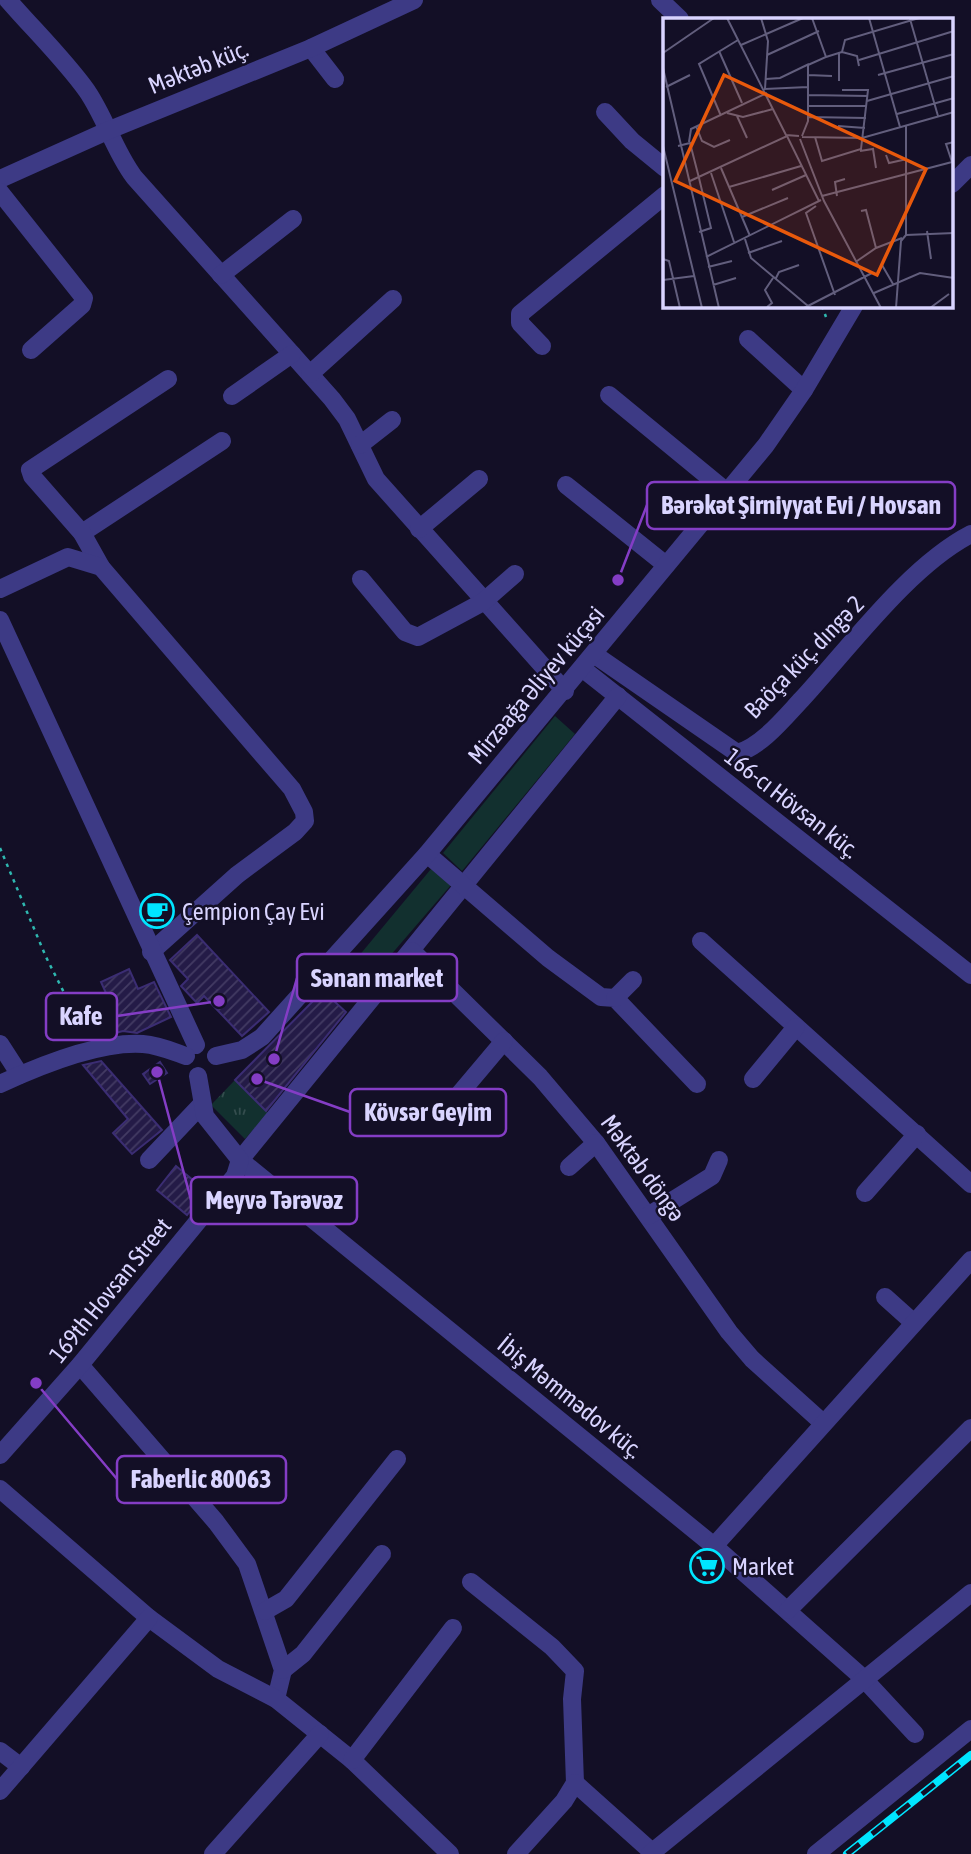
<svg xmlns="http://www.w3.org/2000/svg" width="971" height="1854" viewBox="0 0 971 1854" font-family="'Asap Condensed',sans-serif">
  <defs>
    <pattern id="park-tufts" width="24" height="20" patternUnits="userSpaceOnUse" patternTransform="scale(1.75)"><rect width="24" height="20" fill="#12302f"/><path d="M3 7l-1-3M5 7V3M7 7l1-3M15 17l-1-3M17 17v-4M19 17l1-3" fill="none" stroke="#344d4e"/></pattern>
    <pattern id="building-hatch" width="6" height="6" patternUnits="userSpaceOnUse" patternTransform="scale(1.75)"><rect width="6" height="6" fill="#241b47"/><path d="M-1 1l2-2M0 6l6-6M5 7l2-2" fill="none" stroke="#433b63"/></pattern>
  </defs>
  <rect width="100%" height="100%" fill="#130f26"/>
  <g fill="#12302f">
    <path d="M555,716l20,18 -113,137 -19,-18z"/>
    <path d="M431,869l20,16 -80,93 -18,-15z"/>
  </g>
  <path fill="url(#park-tufts)" d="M235,1080l33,33 -23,26 -34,-34z"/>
  <g fill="url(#building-hatch)" stroke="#3b2d73" stroke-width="2">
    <path d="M197,935l72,77 -27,24 -38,-40 -7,7 -16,-17 7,-7 -18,-19z"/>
    <path d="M129,969l9,20 16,-7 17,35 -34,16 -14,-2 -23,6 -6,-14 21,-10 -14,-31z"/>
    <path d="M323,991l23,21 -80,99 -31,-31z"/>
    <path d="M101,1061l61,69 -30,24 -19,-21 15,-14 -45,-54z"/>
    <path d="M160,1062l7,11 -17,11 -7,-10z"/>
    <path d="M176,1166l30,25 -19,24 -30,-25z"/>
  </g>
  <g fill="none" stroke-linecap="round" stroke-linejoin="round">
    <g stroke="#2fb8b0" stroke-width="2.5" stroke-dasharray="3.5 5" stroke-linecap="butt">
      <path d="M822,306l4,11"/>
      <path d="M0,848l46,109 40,79"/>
    </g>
    <g stroke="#3d3a85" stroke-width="18">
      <path d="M8,0c26,30 56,59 79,91 19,28 27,59 47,86l198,222 15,20 29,60 189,212"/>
      <path d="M660,0l20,19"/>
      <path d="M311,48l24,31"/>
      <path d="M605,112l27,29 33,27"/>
      <path d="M0,179l107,-48 204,-83 103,-48"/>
      <path d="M952,184l19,-19"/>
      <path d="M0,192l84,106 -2,7 -51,45"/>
      <path d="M221,275l72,-56"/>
      <path d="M748,339l56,51"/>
      <path d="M542,346l-22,-23v-9l145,-119"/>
      <path d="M310,374l83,-75"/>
      <path d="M609,395l118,97"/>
      <path d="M232,396l60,-42"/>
      <path d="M360,445l32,-25"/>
      <path d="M566,485l100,80"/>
      <path d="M419,529l60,-50"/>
      <path d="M82,533l140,-92"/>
      <path d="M101,567l-19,-34 -50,-57 -2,-6 138,-91"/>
      <path d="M361,579l44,53 13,5 65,-35 32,-28"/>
      <path d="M0,589l68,-32 33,10 191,222 12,23 1,9 -10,11 -58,43 -86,77"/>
      <path d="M0,620l196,425"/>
      <path d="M595,655l142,98c24,-6 48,-36 65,-54 48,-52 107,-133 169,-165"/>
      <path d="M583,669l388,306"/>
      <path d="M618,696l-378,464 474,386 149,132 52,56"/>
      <path d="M427,854l121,104 53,39 14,1 82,86"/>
      <path d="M701,941l270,243"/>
      <path d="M412,951l128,126 56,66 133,189 23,27 71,64"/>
      <path d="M615,998l18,-18"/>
      <path d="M0,1044l20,31"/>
      <path d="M216,1056l26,-6 20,-13 165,-183 339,-409 38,-55 50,-84"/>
      <path d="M753,1079l43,-52"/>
      <path d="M0,1084c39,-18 100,-43 143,-40 15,1 29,7 43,12"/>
      <path d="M445,1111l59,-70"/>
      <path d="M149,1160l53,-56"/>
      <path d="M569,1167l27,-24"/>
      <path d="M865,1193l52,-59"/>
      <path d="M648,1216l64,-40 7,-16"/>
      <path d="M885,1297l29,26"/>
      <path d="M80,1365l136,157 31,42 36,106 -7,29"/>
      <path d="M0,1455l80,-90 155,-189 5,-16 -35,-44 -7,-40"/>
      <path d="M0,1489l149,129 69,51 58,30 76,61 98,94"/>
      <path d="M714,1546l257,-286"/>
      <path d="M471,1582l81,65 23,24 -3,28 3,84 -11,18 -48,53"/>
      <path d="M788,1610l183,-182"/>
      <path d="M265,1611l21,-12 111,-140"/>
      <path d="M283,1670l20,-16 79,-100"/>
      <path d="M0,1751l21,16"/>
      <path d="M352,1760l101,-132"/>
      <path d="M575,1783l77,69"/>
      <path d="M0,1791l149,-173"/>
      <path d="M213,1854l107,-120"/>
      <path d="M650,1854l321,-261"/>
      <path d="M816,1854l155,-125"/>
    </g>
    <g stroke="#00e5ff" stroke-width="8">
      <path id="rail" d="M847,1854l124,-99"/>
    </g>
    <use href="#rail" stroke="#130f26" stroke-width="5" stroke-dasharray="16" stroke-linecap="butt"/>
  </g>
  <defs>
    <g id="cafe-ring" transform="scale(1.75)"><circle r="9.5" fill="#130f26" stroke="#00e5ff" stroke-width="1.5"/><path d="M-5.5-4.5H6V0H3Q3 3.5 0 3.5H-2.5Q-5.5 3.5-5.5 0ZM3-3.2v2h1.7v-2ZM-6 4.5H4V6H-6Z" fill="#00e5ff"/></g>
    <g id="supermarket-ring" transform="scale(1.75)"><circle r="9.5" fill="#130f26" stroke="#00e5ff" stroke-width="1.5"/><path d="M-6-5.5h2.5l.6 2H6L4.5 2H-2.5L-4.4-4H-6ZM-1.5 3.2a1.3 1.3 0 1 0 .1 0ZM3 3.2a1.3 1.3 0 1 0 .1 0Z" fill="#00e5ff"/></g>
  </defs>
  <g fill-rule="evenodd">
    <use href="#cafe-ring" x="157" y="911"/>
    <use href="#supermarket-ring" x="707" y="1566"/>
  </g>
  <g text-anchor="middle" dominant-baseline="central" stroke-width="5" stroke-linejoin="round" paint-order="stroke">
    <g font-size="24" fill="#d9d4ff" stroke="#130f26">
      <text transform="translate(198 67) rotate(-22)">Məktəb küç.</text>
      <text transform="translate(804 657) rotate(-46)">Baöça küç. dıngə 2</text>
      <text transform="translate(536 685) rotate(-50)">Mirzəağa Əliyev küçəsi</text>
      <text transform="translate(792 803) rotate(38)">166-cı Hövsan küç.</text>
      <text transform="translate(643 1168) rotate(54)">Məktəb döngə</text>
      <text transform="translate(110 1290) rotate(-51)">169th Hovsan Street</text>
      <text transform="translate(570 1397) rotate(39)">İbiş Məmmədov küç.</text>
    </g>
    <g font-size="24" fill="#d9d4ff" stroke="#130f26" text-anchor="start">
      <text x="182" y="911">Çempion Çay Evi</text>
      <text x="732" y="1566">Market</text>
    </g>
  </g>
  <g transform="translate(663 18)">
    <rect width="290" height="290" fill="#130f26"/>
    <path fill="none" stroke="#625e7d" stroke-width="2" d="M64,0l59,117 13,1M98,0l7,23 -3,48 43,-2M206,0l31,109M247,1l28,97M78,27l62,-27M56,33l23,52M179,34l15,4 2,10M0,35l51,-35M176,35v28M104,37l52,-24M163,39l16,-5 3,-12 74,-22M196,42l95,-29M0,50l56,240M145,57l24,1M215,57l76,-21M103,61l14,-1 29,-14M3,69l24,-12M145,77l60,1M204,83l87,-25M145,88h59M64,95l16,4 30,-8M234,96l57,-16M58,98l-22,-52 39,-24M74,98l10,22M145,99l58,1M243,107v110M33,108l6,15 12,6 16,-7M175,108l27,2M139,118l6,-15v-56l18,-8 -14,-39M139,119l60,1 92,-26M152,119l7,24 39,-12 7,-59h-26M137,121l24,62 57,107M26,124l2,-13 76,-36M0,128l39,162M15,128l12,-3 9,35 12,50 -12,4M197,133l13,-2 3,19M223,137l3,8 18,-4M58,150l29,68M48,155l23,69M27,163l97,-45 32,65M66,169l72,-21M109,172l34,-15M159,178l130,-34 -6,-18 8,-2M174,178l-2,-14 10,-3M153,188l-10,7 29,82M198,193l5,-1 10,38M79,199l46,-19M264,213l4,28M243,217l48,-2M82,221l6,19 57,48M85,235l34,-12M43,239l115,-57M0,241l6,2 11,47M194,243l19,-13 26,-10M219,247l11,19M45,249l24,-6M113,260l3,-6 20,-7M0,262l31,-4M50,267l23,-7M211,275l46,-20 34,5M104,289l5,-4 -7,-13 8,-12M141,290l68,-35M233,290l5,-67 5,-6M267,290l19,-14"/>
    <path fill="#e8590c" fill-opacity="0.15" stroke="#e8590c" stroke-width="3.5" d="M61,57l202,94 -49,106 -202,-94z"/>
    <rect width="290" height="290" fill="none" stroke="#d9d4ff" stroke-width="3.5"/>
  </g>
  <path fill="none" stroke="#843dc5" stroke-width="2.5" d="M618 580L647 505M274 1059L297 978M219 1001L117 1016M257 1079L350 1112M157 1072L191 1200M36 1383L117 1479"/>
  <g fill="#843dc5" stroke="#130f26" stroke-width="2.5">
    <circle cx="618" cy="580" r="7"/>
    <circle cx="274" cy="1059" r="7"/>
    <circle cx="219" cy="1001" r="7"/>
    <circle cx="257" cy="1079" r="7"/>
    <circle cx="157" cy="1072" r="7"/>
    <circle cx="36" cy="1383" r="7"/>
  </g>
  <g fill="#130f26" stroke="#843dc5" stroke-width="2.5">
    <rect x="647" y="482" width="308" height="47" rx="7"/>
    <rect x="297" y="954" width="160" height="47" rx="7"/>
    <rect x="46" y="993" width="71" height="47" rx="7"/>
    <rect x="350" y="1089" width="156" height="47" rx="7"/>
    <rect x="191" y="1177" width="166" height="47" rx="7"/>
    <rect x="117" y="1456" width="169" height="47" rx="7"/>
  </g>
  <g font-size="26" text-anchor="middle" font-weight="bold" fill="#d9d4ff">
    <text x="801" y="514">Bərəkət Şirniyyat Evi / Hovsan</text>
    <text x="377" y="987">Sənan market</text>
    <text x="81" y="1025">Kafe</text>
    <text x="428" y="1121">Kövsər Geyim</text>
    <text x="274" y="1209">Meyvə Tərəvəz</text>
    <text x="201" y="1488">Faberlic 80063</text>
  </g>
</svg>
